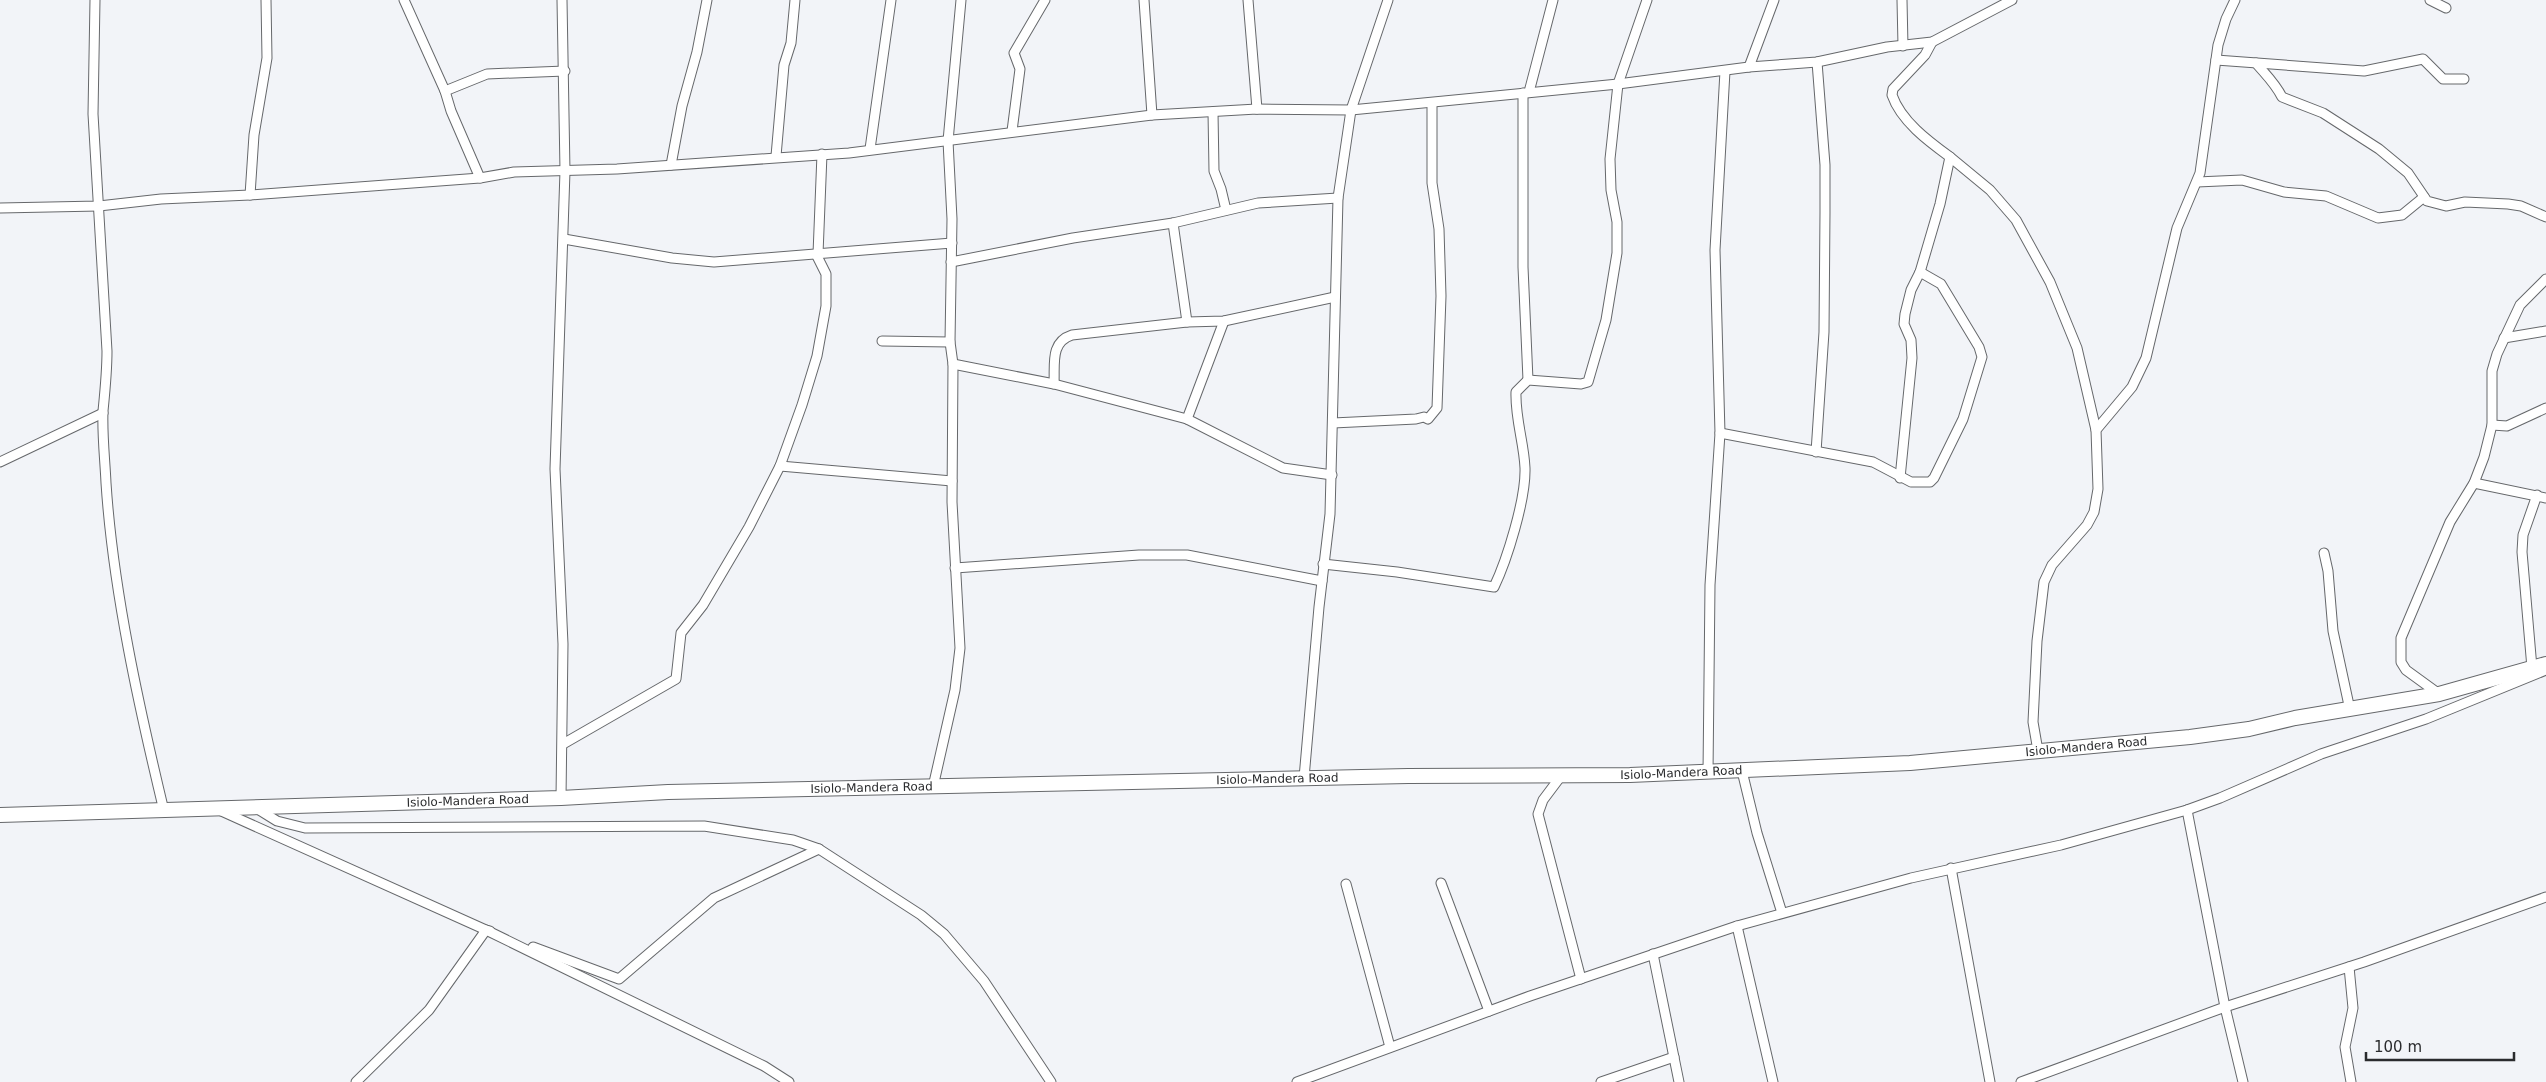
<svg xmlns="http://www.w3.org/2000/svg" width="2546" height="1082" viewBox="0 0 2546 1082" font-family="'DejaVu Sans',sans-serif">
  <rect width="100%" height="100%" fill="#f2f4f8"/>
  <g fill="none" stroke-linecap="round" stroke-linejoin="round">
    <g stroke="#66686b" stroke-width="11">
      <g id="minor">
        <path d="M95,0l-2,114 14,237c0,21 -2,40 -4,60 -1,24 2,49 3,72 7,107 33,224 58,328"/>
        <path d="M404,0l41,91 6,20 29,67"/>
        <path d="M1144,0l8,115"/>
        <path d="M1248,0l9,109"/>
        <path d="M1902,0l1,46"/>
        <path d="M2430,0l16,8"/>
        <path d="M2216,60l148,11 59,-12 20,20h21"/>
        <path d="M2256,63c10,12 19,20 26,34l41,16 56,36 29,24 19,28 19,5 19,-4 43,2 13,2 25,11"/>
        <path d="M1749,67l25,-67"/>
        <path d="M445,91l42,-17 78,-3"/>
        <path d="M1529,92l24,-92"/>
        <path d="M1523,93v174l5,113"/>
        <path d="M1213,112l1,59 7,18 5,21"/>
        <path d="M1012,131l8,-62 -6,-16 31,-53"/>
        <path d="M870,149l21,-149"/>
        <path d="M776,156l8,-91 7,-22 4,-43"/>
        <path d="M1950,157l40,33 26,30 34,62 27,66 19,82"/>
        <path d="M671,165l11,-59 15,-54 10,-52"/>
        <path d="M2197,182l45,-2 42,12 42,4 52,22 24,-3 22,-18"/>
        <path d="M250,195l4,-60 13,-77 -1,-58"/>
        <path d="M0,208l99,-2 62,-7 89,-4 230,-17 34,-6 103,-3 232,-16 303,-38 105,-6 94,1 267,-26 131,-17 68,-5 70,-15 45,-5 80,-42"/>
        <path d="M1173,223l14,99"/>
        <path d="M564,239l108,19 42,4 238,-19"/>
        <path d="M818,254l4,-100"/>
        <path d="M951,262l122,-24 100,-15 85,-20 80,-5"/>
        <path d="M2504,338l42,-7"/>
        <path d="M882,341l68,1"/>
        <path d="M953,364l101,20 133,35 96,49 49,7"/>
        <path d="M1054,384c1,-20 -4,-42 18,-49l115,-13 37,-1 111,-24"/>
        <path d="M1187,419l37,-98"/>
        <path d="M1333,423l83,-4 8,-2 4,2 9,-11 4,-112 -2,-67 -7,-46v-80"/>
        <path d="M2492,425l15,1 39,-18"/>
        <path d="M1720,433l153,29 38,20h19l4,-4 29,-59 19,-62 -3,-10 -38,-63 -21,-12"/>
        <path d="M1816,452l8,-120 1,-120v-47l-8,-103"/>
        <path d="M0,462l103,-49"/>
        <path d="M780,466l172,15"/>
        <path d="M1900,478l12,-120 -1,-18 -7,-16 1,-10 6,-24 9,-18 20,-68 10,-47c-22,-16 -49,-36 -58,-62l1,-6 32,-34 7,-13"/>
        <path d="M2474,483l72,15"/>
        <path d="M2324,553l4,18 5,60 17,79"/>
        <path d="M1323,564l74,8 97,15c13,-27 32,-88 31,-119 -1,-25 -10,-50 -9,-76l12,-12 53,4 7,-2 18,-62 11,-67v-31l-6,-32 -1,-31 8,-75 29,-84"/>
        <path d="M955,568l184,-13h48l135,26"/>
        <path d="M2532,668l-10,-116 1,-17 14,-40"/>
        <path d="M2439,694l-33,-24 -5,-8v-24l49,-116 24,-39 10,-26 8,-32v-54l5,-17 23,-49 26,-26"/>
        <path d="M563,744l113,-65 5,-46 22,-28 46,-78 31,-61 22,-61 15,-49 9,-50v-32l-10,-20"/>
        <path d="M2038,751l-5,-29 4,-81 7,-59 8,-17 35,-40 7,-13 4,-23 -2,-59 36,-43 14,-29 31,-130 23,-55 18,-128 8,-26 9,-19"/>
        <path d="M1742,771l15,62 25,80"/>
        <path d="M1708,773l2,-188 10,-152 -5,-183 10,-179"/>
        <path d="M1561,776l-18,24 -5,14 43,165"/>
        <path d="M1304,778l15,-171 11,-93 8,-316 13,-88 37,-110"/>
        <path d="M933,787l22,-97 5,-42 -8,-146 1,-138 -3,-22 2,-123 -4,-78 13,-141"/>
        <path d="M561,798l2,-154 -8,-175 10,-298 -3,-171"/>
        <path d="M256,808l21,13 28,7 399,-2 89,14 26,9 102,66 23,19 40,47 67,101"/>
        <path d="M219,810l267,120 278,136 25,16"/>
        <path d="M1951,868l39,214"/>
        <path d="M1441,883l48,128"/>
        <path d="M1346,884l44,163"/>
        <path d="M1737,926l36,156"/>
        <path d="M533,947l86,32 95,-81 105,-49"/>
        <path d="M1653,954l26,128"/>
        <path d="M2349,967l4,41 -8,39 6,35"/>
        <path d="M356,1082l73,-72 57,-80 4,1"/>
        <path d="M1297,1082l233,-86 207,-70 174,-48 150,-33 126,-35 33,-12 101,-44 105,-35 120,-49"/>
        <path d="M1601,1082l73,-25"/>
        <path d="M2021,1082l204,-75 -38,-197"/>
        <path d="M2243,1082l-18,-75 139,-45 182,-65"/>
      </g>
    </g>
    <g stroke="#66686b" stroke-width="16">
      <g id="trunk">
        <path id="s1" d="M0,815l561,-17 107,-6 740,-16 222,-1 280,-12 280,-26 59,-8 46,-11 144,-24 107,-30"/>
      </g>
    </g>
    <use href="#minor" stroke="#fff" stroke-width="9"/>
    <use href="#trunk" stroke="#fff" stroke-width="14"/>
  </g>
  <g text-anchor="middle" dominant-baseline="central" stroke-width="4" stroke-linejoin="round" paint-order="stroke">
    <g font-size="12" fill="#2a2b2d" stroke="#f2f4f8">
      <text stroke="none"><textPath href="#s1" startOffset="2088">Isiolo-Mandera Road</textPath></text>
      <text stroke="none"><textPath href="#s1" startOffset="1682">Isiolo-Mandera Road</textPath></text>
      <text stroke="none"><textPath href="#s1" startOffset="1278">Isiolo-Mandera Road</textPath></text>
      <text stroke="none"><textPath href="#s1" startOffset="872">Isiolo-Mandera Road</textPath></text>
      <text stroke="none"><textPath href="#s1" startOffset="468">Isiolo-Mandera Road</textPath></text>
    </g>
  </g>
  <path d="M2366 1052v8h148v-8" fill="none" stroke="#2a2b2d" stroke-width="2.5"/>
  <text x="2374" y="1052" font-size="15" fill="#2a2b2d" stroke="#f2f4f8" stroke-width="4" paint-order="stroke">100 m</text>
</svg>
